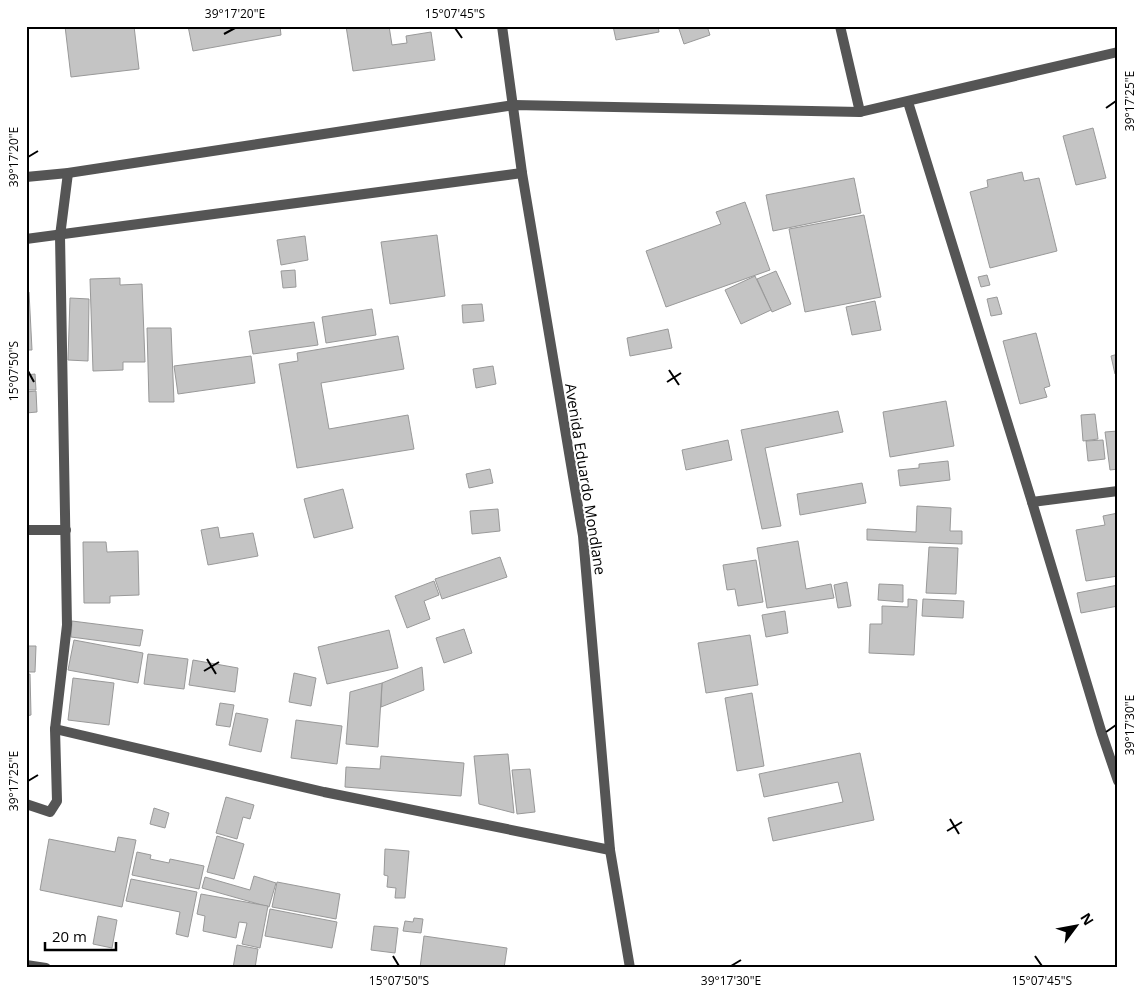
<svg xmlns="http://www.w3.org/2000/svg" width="1144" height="994" viewBox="0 0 1144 994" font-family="'Open Sans',sans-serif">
  <rect width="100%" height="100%" fill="#fff"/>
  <g fill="#c4c4c4" stroke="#999">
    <path d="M65,26h69l5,43 -68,8z"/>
    <path d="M188,26h92l1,9 -88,16z"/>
    <path d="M346,26h43l3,19 15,-2 -1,-7 25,-4 4,28 -82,11z"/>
    <path d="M613,26h45l1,6 -43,8z"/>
    <path d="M678,26h29l3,9 -26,9z"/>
    <path d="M1093,128l13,50 -30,7 -13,-49z"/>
    <path d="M1022,172l2,9 15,-3 18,73 -67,17 -20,-76 18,-5 -1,-7z"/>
    <path d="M854,178l7,35 -88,18 -7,-36z"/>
    <path d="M745,202l25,68 -104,37 -20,-56 75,-27 -5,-12z"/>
    <path d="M864,215l17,82 -76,15 -16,-83z"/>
    <path d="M437,235l8,61 -55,8 -9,-62z"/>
    <path d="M305,236l3,24 -27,5 -4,-25z"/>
    <path d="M295,270l1,17 -13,1 -2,-17z"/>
    <path d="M776,271l15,33 -19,8 -15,-33z"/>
    <path d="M987,275l3,10 -9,2 -3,-10z"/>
    <path d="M755,276l16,34 -30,14 -16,-34z"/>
    <path d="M120,278v7l22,-1 3,78h-22v8l-30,1 -3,-92z"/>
    <path d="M26,292h3l3,58h-6z"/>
    <path d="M997,297l5,17 -11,2 -4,-17z"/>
    <path d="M70,298l19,1 -1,62 -20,-1z"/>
    <path d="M875,301l6,29 -29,5 -6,-28z"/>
    <path d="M482,304l2,17 -21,2 -1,-18z"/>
    <path d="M372,309l4,26 -50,8 -4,-26z"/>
    <path d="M314,322l4,23 -65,9 -4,-23z"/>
    <path d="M147,328h24l3,74h-25z"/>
    <path d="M668,329l4,19 -42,8 -3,-18z"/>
    <path d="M1036,333l14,53 -6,2 3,9 -27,7 -17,-63z"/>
    <path d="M398,336l6,33 -83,14 8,46 79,-14 6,34 -117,19 -18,-104 19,-3 -1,-8z"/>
    <path d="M1118,354v20h-3l-4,-18z"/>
    <path d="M251,356l4,27 -77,11 -4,-28z"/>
    <path d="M493,366l3,18 -20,4 -3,-19z"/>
    <path d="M35,374l1,16h-10v-15z"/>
    <path d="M36,391l1,21 -11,1v-21z"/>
    <path d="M946,401l8,45 -64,11 -7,-45z"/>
    <path d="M838,411l5,21 -78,16 16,78 -19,3 -21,-99z"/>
    <path d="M1095,414l3,25 -15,2 -2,-26z"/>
    <path d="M1118,431v38l-8,1 -5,-38z"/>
    <path d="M728,440l4,20 -46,10 -4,-20z"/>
    <path d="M1103,440l2,19 -17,2 -2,-20z"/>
    <path d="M948,461l2,19 -50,6 -2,-16 21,-2v-4z"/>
    <path d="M490,469l3,14 -24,5 -3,-14z"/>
    <path d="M862,483l4,20 -66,12 -3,-21z"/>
    <path d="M343,489l10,39 -39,10 -10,-39z"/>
    <path d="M917,506l34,2 -1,23h12v13l-95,-4v-11l49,3z"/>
    <path d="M498,509l2,22 -28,3 -2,-23z"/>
    <path d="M1118,513v63l-32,5 -10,-51 29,-5 -2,-9z"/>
    <path d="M218,527l2,11 33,-5 5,23 -50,9 -7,-35z"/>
    <path d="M798,541l8,48 25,-5 3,14 -67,10 -10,-60z"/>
    <path d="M83,542h23l1,10 31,-1 1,44 -29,1v7h-26z"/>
    <path d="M929,547l29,1 -2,46 -30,-1z"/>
    <path d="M500,557l7,20 -65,22 -7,-20z"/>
    <path d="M756,560l7,42 -25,4 -3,-17 -8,1 -4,-25z"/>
    <path d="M434,581l5,14 -15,6 6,18 -23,9 -12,-32z"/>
    <path d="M847,582l4,24 -13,2 -4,-23z"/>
    <path d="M879,584l24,1v17l-25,-2z"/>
    <path d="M1118,585v21l-37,7 -4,-20z"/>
    <path d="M908,599l9,1 -3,55 -45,-2 1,-29h12v-18l26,1z"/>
    <path d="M923,599l41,2 -1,17 -41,-2z"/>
    <path d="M785,611l3,22 -22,4 -4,-22z"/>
    <path d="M72,621l71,9 -3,16 -69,-9z"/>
    <path d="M464,629l8,24 -28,10 -8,-25z"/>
    <path d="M389,630l9,38 -71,16 -9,-37z"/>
    <path d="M750,635l8,50 -52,8 -8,-50z"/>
    <path d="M74,640l69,13 -5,30 -70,-13z"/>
    <path d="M26,646h10l-1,26h-9z"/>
    <path d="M148,654l40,5 -4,30 -40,-5z"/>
    <path d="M193,660l45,8 -3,24 -46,-7z"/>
    <path d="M422,667l2,23 -43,17 1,-24z"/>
    <path d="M294,673l22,5 -5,28 -22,-4z"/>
    <path d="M26,674h4l1,41 -5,1z"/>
    <path d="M73,678l41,5 -5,42 -41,-5z"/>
    <path d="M382,683l-4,64 -32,-3 4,-52z"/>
    <path d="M752,693l12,73 -27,5 -12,-73z"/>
    <path d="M220,703l14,2 -4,22 -14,-2z"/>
    <path d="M236,713l32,6 -7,33 -32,-7z"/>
    <path d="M296,720l46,6 -5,38 -46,-6z"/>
    <path d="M860,753l14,67 -101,21 -5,-23 75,-16 -5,-20 -74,15 -5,-23z"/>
    <path d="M508,754l6,59 -35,-9 -5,-48z"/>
    <path d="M381,756l83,7 -3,33 -116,-9 1,-20 34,2z"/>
    <path d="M530,769l5,43 -18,2 -5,-44z"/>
    <path d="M226,797l28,8 -4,14 -7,-2 -6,22 -21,-6z"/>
    <path d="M154,808l15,5 -4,15 -15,-4z"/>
    <path d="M217,836l27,8 -10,35 -27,-7z"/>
    <path d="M118,837l18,3 -14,67 -82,-17 9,-51 66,13z"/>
    <path d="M385,849l24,2 -4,47h-10l1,-10 -9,-1 1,-11 -4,-1z"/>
    <path d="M137,852l14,3 -1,4 19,4 1,-4 34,7 -5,23 -67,-14z"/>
    <path d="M254,876l22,7 -7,24 -67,-19 3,-11 45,13z"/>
    <path d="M131,879l66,13 -9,45 -12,-3 4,-22 -54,-11z"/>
    <path d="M277,882l63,12 -4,25 -64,-12z"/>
    <path d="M201,894l67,12 -8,42 -18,-4 5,-21 -8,-1 -3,16 -33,-7 2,-15 -8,-2z"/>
    <path d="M270,909l67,13 -5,26 -67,-12z"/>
    <path d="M98,916l19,4 -5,28 -19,-4z"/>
    <path d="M414,918l9,1 -2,14 -18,-2 2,-10 8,1z"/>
    <path d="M374,926l24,2 -3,25 -24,-3z"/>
    <path d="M424,936l83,12 -3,20h-84z"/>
    <path d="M237,945l21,4 -3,19h-22z"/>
  </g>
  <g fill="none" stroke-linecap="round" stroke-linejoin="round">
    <g stroke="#555" stroke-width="10">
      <path d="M502,26l20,147 61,363 27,314 20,118"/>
      <path d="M840,26l20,86"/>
      <path d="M908,102l124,400 70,232 16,47"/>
      <path d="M26,177l42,-4 446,-68 346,7 258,-60"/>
      <path d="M26,239l496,-66"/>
      <path d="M1032,502l86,-11"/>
      <path d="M26,530h40"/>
      <path d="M55,729l269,63 286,58"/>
      <path d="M26,804l24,8 7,-11 -2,-72 12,-104 -7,-389 8,-63"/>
      <path d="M26,965l20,3"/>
    </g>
  </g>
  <path fill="none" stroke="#000" stroke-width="2" d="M455,28l7,10M224,34l11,-6M1106,108l10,-7M28,157l10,-6M669,370l10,15M28,371l6,11M667,382l14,-9M207,659l9,15M204,671l15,-9M1106,732l10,-7M28,781l10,-6M950,819l9,15M947,831l15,-9M393,956l6,10M1035,956l7,10M731,966l10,-6"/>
  <g text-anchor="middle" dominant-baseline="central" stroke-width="4" stroke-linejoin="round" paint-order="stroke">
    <g font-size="15" fill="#000" stroke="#fff">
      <text transform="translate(586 479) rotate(81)">Avenida Eduardo Mondlane</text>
    </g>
  </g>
  <rect width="1144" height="994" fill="none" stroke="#ffffff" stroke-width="55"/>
  <g transform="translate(1076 926) rotate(58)" stroke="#ffffff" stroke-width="4" paint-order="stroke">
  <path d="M0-4L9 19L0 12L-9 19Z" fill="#000000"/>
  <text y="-8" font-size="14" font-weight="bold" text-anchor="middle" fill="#000000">N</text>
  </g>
  <path d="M45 942v8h71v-8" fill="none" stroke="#000000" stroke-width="2.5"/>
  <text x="52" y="942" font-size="15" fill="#000000" stroke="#ffffff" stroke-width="4" paint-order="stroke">20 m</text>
  <rect x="28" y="28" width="1088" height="938" fill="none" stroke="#000" stroke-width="2"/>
  <g font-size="12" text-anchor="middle" fill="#000">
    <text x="235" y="18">39°17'20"E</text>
    <text x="455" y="18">15°07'45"S</text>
    <text transform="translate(1130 101) rotate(-90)" y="4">39°17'25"E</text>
    <text transform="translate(14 157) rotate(-90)" y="4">39°17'20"E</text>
    <text transform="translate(14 371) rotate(-90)" y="4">15°07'50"S</text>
    <text transform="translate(1130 725) rotate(-90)" y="4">39°17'30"E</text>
    <text transform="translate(14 781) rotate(-90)" y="4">39°17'25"E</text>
    <text x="399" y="985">15°07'50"S</text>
    <text x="731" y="985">39°17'30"E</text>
    <text x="1042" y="985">15°07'45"S</text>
  </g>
</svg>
